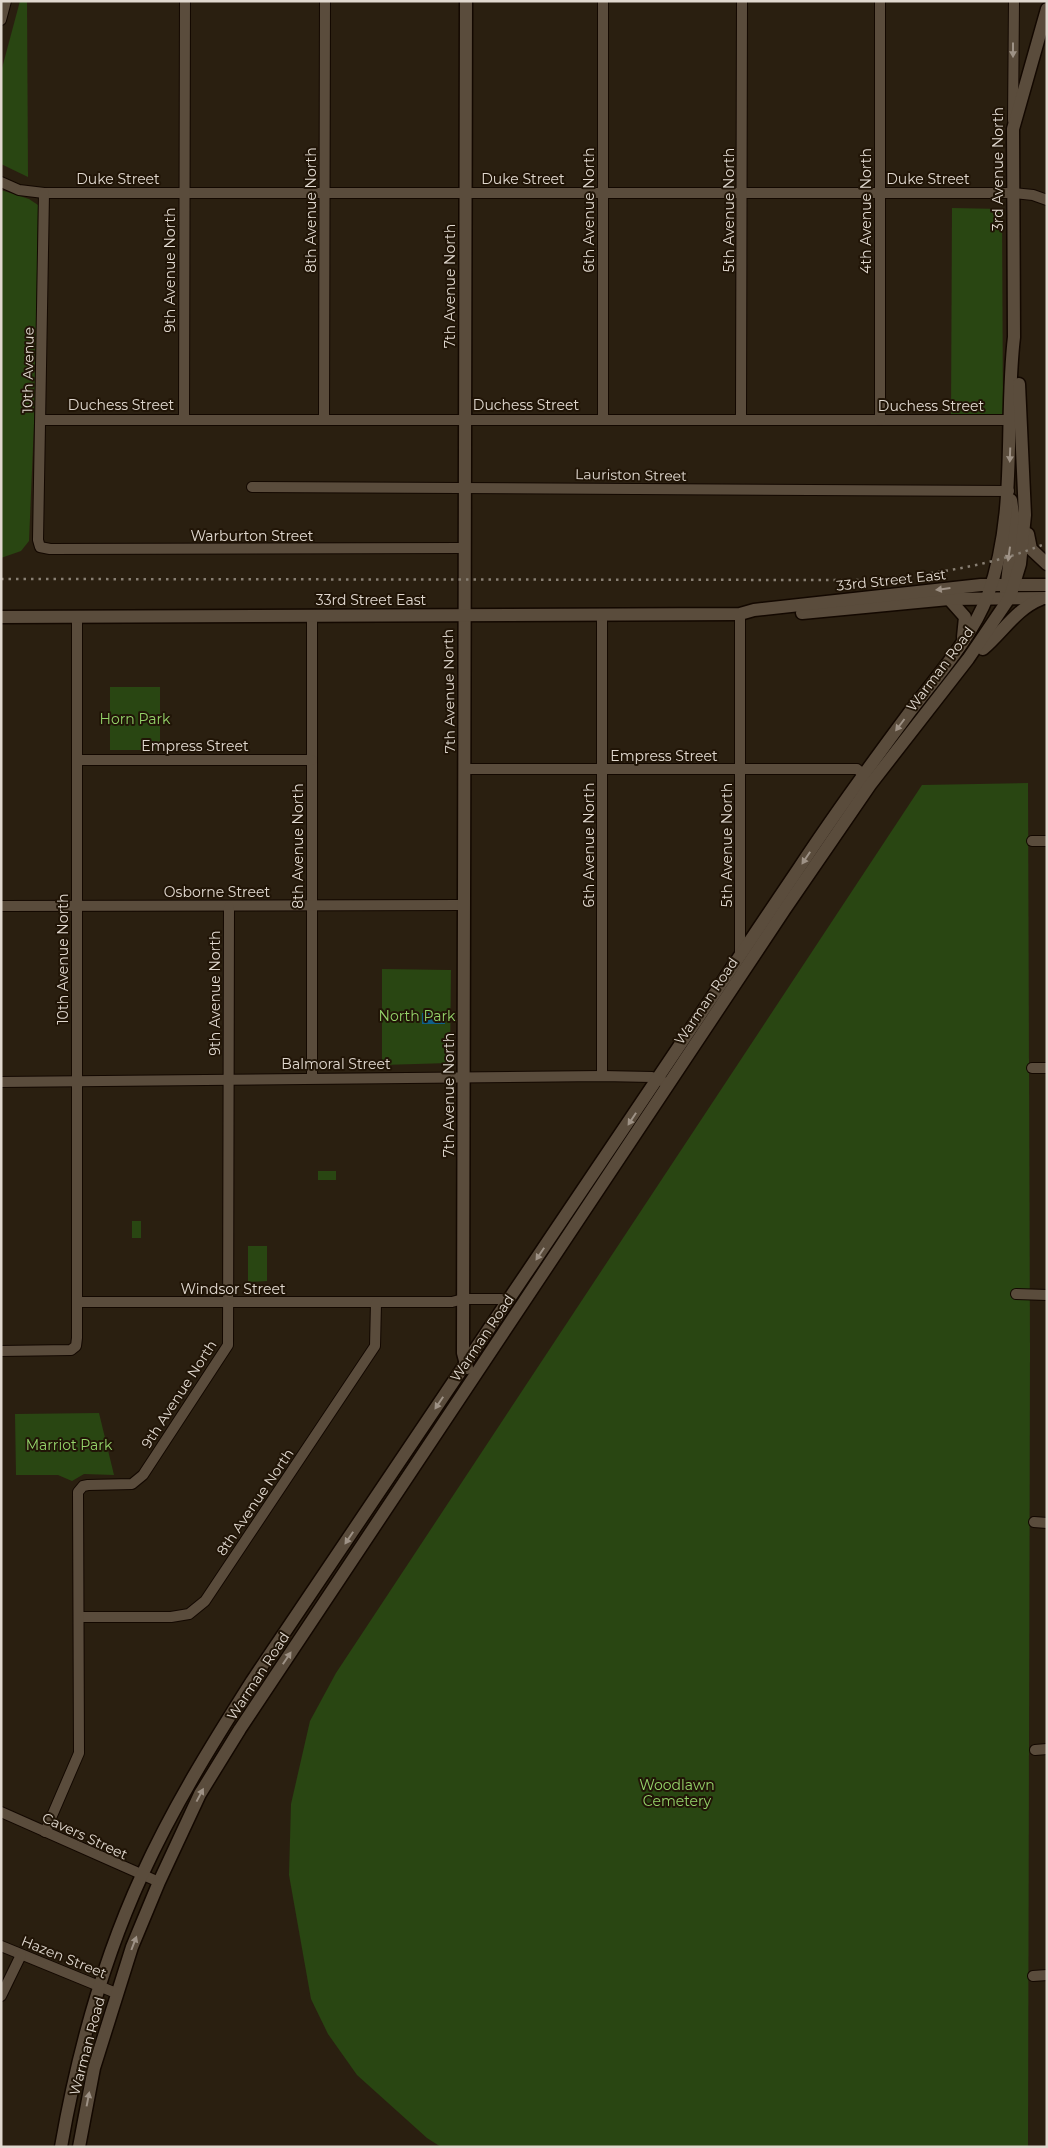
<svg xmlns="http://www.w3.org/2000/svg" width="1048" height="2148" viewBox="0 0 1048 2148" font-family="Montserrat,sans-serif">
  <rect width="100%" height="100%" fill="#2a1f10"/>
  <g fill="#294612">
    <path d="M20,1h7l1,176 -27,-13v-92z"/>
    <path d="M1,190l28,9 9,6 -3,195 -6,141 -8,10 -20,7z"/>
    <path d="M952,208l50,1 1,208h-52z"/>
    <rect x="110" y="687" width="50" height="63"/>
    <path d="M1028,783l2,567 -2,797h-587l-14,-9 -70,-63 -29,-41 -17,-35 -22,-124 2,-71 19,-83 26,-48 586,-888z"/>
    <path d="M382,969l69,1 -1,93 -68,2z"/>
    <rect x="318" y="1171" width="18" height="9"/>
    <rect x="132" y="1221" width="9" height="17"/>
    <path d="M248,1246h19v35l-19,1z"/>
    <path d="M99,1413l15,62 -30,-1 -12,7 -14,-6h-42l-1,-61z"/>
  </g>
  <path fill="#0f5f89" d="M422,1013h22l1,11h-23z"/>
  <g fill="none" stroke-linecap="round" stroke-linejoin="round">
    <g stroke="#130800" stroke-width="12">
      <g id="street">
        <path d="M603,1v418"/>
        <path d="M1,20l5,-19"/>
        <path d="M1013,120l1,-119"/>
        <path d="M1,182l18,8 25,3h969l20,2 14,5"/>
        <path d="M44,193l-6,347 2,7 10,2 414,-1"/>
        <path d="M184,419l1,-418"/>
        <path d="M324,419l1,-418"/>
        <path d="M741,419l1,-418"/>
        <path d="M41,420h970"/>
        <path d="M880,420v-419"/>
        <path d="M252,487l757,4"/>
        <path d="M740,614v342"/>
        <path d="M312,615v462"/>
        <path d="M602,615v461"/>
        <path d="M77,760h235"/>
        <path d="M464,769h393l6,5"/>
        <path d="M1032,841h15"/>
        <path d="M1,906l462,-1"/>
        <path d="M1032,1068h15"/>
        <path d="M1,1082l601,-6 50,1 12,5"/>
        <path d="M1016,1294l31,1"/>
        <path d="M78,1302h374l11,-3h38l5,5"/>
        <path d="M1,1351l70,-1 5,-4 1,-8v-722"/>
        <path d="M1034,1522l13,1"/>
        <path d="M79,1617h92l18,-3 16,-13 170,-255 1,-43"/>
        <path d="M1035,1750l12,-1"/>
        <path d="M1,1812l158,70"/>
        <path d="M45,1832l34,-79 -1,-261 5,-6 5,-1 44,-1 11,-9 85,-130 1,-438"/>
        <path d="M1,1946l115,47"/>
        <path d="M1033,1976l14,-1"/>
        <path d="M1,1996l20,-41"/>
      </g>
    </g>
    <g stroke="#130800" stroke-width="15">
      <g id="secondary">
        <path d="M466,1l-3,1352 4,15"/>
        <path d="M1028,534l3,15 16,15"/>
        <path d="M1006,592l8,-72 -3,-20"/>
        <path d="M949,599l16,18 -2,20"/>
        <path d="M802,613l147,-14 98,-1"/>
        <path d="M1,617l739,-3 14,-4 227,-25h66"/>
        <path d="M983,649c20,-17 33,-40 58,-50"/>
        <path d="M61,2147c16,-92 42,-187 81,-272 31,-68 70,-131 110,-194 182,-271 365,-542 547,-813 35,-53 72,-104 110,-155 28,-37 62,-74 79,-118 30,-83 16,-173 26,-258l-1,-208 34,-120"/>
        <path d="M79,2147l15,-79 38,-121 27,-65 41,-88 40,-65 545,-820 85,-124 98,-126 42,-62 10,-33 5,-49 -6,-131"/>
      </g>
    </g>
    <use href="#street" stroke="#5a4c3c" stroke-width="10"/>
    <use href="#secondary" stroke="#5a4c3c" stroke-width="12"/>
    <path stroke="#887f73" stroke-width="2.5" stroke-dasharray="2.5 5" stroke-linecap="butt" d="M1,579l857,1c64,-4 129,-12 189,-37"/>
  </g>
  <defs><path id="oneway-solid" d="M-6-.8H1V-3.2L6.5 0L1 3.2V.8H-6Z" transform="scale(1.25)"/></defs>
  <g fill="#9e9286">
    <use href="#oneway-solid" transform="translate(1013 50) rotate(90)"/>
    <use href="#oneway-solid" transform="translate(1010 455) rotate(92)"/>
    <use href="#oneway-solid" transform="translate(1009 554) rotate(98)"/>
    <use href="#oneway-solid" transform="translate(943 589) rotate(173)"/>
    <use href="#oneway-solid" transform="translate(900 725) rotate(127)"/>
    <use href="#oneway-solid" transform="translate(806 858) rotate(124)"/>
    <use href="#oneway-solid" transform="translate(632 1119) rotate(123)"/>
    <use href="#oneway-solid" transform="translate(540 1254) rotate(124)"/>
    <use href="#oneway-solid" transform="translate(439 1403) rotate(124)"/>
    <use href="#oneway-solid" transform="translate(349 1538) rotate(124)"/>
    <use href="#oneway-solid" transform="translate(287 1658) rotate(-56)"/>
    <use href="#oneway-solid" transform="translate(200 1795) rotate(-62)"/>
    <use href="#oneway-solid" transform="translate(134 1943) rotate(-69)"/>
    <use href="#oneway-solid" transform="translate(88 2099) rotate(-79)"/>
  </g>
  <g text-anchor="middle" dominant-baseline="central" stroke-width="4" stroke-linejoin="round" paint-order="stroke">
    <g font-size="14" fill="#e1d9d0" stroke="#211507">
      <text transform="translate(998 169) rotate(-90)">3rd Avenue North</text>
      <text x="118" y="179">Duke Street</text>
      <text x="523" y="179">Duke Street</text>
      <text x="928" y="179">Duke Street</text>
      <text transform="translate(311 210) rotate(-90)">8th Avenue North</text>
      <text transform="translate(589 210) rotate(-90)">6th Avenue North</text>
      <text transform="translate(729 210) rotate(-90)">5th Avenue North</text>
      <text transform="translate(866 211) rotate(-90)">4th Avenue North</text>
      <text transform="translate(170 270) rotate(-90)">9th Avenue North</text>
      <text transform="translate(450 286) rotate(-90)">7th Avenue North</text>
      <text transform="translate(28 370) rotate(-89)">10th Avenue</text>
      <text x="121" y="405">Duchess Street</text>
      <text x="526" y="405">Duchess Street</text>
      <text x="931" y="406">Duchess Street</text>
      <text transform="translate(631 475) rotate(1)">Lauriston Street</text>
      <text x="252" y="536">Warburton Street</text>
      <text transform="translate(891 580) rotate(-6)">33rd Street East</text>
      <text x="371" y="600">33rd Street East</text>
      <text transform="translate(940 669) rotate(-53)">Warman Road</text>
      <text transform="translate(449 691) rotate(-91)">7th Avenue North</text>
      <text x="195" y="746">Empress Street</text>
      <text x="664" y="756">Empress Street</text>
      <text transform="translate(589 845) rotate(-90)">6th Avenue North</text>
      <text transform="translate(727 845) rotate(-90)">5th Avenue North</text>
      <text transform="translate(298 846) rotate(-90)">8th Avenue North</text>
      <text x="217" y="892">Osborne Street</text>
      <text transform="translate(63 959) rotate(-90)">10th Avenue North</text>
      <text transform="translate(215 993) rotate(-90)">9th Avenue North</text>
      <text transform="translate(706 1001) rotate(-56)">Warman Road</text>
      <text x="336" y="1064">Balmoral Street</text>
      <text transform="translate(449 1095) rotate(-90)">7th Avenue North</text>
      <text x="233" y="1289">Windsor Street</text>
      <text transform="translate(482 1338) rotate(-56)">Warman Road</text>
      <text transform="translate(179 1394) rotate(-57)">9th Avenue North</text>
      <text transform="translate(255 1502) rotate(-56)">8th Avenue North</text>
      <text transform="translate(258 1676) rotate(-57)">Warman Road</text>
      <text transform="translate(85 1836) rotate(25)">Cavers Street</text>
      <text transform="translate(64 1957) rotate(22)">Hazen Street</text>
      <text transform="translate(87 2046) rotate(-75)">Warman Road</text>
    </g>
    <g font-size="14" fill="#95d46a" stroke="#211507">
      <text x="135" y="719">Horn Park</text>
      <text x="417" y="1016">North Park</text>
      <text x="69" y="1445">Marriot Park</text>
      <text x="677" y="1785">Woodlawn<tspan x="677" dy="16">Cemetery</tspan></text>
    </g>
  </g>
  <rect width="1048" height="2148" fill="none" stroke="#e1d9d0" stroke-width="5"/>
</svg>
